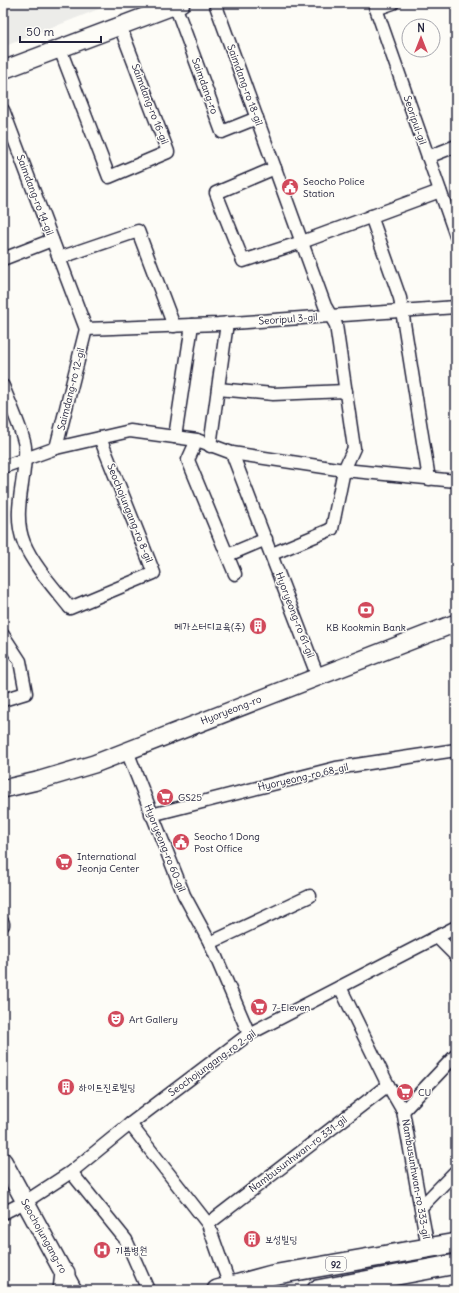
<svg xmlns="http://www.w3.org/2000/svg" width="459" height="1293" viewBox="0 0 459 1293" font-family="Delius,'Poor Story',sans-serif">
  <rect width="100%" height="100%" fill="#fdfcf7"/>
  <filter id="ink" filterUnits="userSpaceOnUse"><feTurbulence type="fractalNoise" baseFrequency=".025" numOctaves="2"/><feDisplacementMap in="SourceGraphic" scale="8" xChannelSelector="R" yChannelSelector="G"/><feConvolveMatrix kernelMatrix="1 2 1 2 8 2 1 2 1" color-interpolation-filters="sRGB"/></filter>
  <g filter="url(#ink)">
    <path fill="#ecece9" d="M3,3h111l-111,44z"/>
    <g fill="none" stroke-linecap="round" stroke-linejoin="round">
      <g stroke="#22223b" stroke-width="15">
        <g id="street">
          <path d="M215,3l110,303 11,19 18,123 -10,22 -12,59 -60,25"/>
          <path d="M374,3l82,233"/>
          <path d="M175,5l47,127 35,-14"/>
          <path d="M376,9l17,-6"/>
          <path d="M60,49l49,128 59,-25 -48,-126"/>
          <path d="M3,110l83,219"/>
          <path d="M428,157l28,-11"/>
          <path d="M275,168l-59,25 27,68 59,-19 138,-51"/>
          <path d="M371,216l29,82 29,181"/>
          <path d="M59,258l79,-27 36,95"/>
          <path d="M3,259l49,-19"/>
          <path d="M86,329l132,-5 238,-17"/>
          <path d="M3,386c5,14 21,48 22,61 2,32 -14,64 -1,96 9,22 31,46 46,65l84,-35 -54,-135"/>
          <path d="M218,389l55,5 73,-3"/>
          <path d="M175,437l17,-112"/>
          <path d="M197,440l-9,20 47,114"/>
          <path d="M210,446l17,-123"/>
          <path d="M56,448l30,-119"/>
          <path d="M232,453l86,224"/>
          <path d="M3,467l53,-19 74,-17 67,9 35,13 112,17 112,11"/>
          <path d="M228,555l38,-16"/>
          <path d="M3,635l17,26 6,32 -23,7"/>
          <path d="M127,751l57,144 26,48 39,91"/>
          <path d="M151,815l185,-47 120,-18"/>
          <path d="M3,923v2"/>
          <path d="M437,937l19,19"/>
          <path d="M210,943l100,-47"/>
          <path d="M340,987l48,98 15,26 25,137"/>
          <path d="M403,1111l53,-56"/>
          <path d="M130,1124l78,100 22,62"/>
          <path d="M71,1172l55,68 22,50"/>
          <path d="M421,1207l35,-36"/>
          <path d="M3,1213l22,-11 46,-30 59,-48 119,-90 207,-107"/>
          <path d="M208,1224l180,-139"/>
        </g>
      </g>
      <g stroke="#22223b" stroke-width="20">
        <g id="secondary">
          <path d="M3,70l178,-67"/>
          <path d="M3,789l34,-8 57,-17 362,-141"/>
          <path d="M3,1161l70,129"/>
        </g>
      </g>
      <g stroke="#22223b" stroke-width="22">
        <g id="primary">
          <path d="M63,1290l2,-17"/>
          <path d="M217,1290l55,-15 184,-32"/>
          <path d="M317,1290l139,-26"/>
        </g>
      </g>
      <use href="#street" stroke="#fdfcf7" stroke-width="12"/>
      <use href="#secondary" stroke="#fdfcf7" stroke-width="17"/>
      <use href="#primary" stroke="#fdfcf7" stroke-width="19"/>
    </g>
  </g>
  <defs>
    <g id="civic-disc" transform="scale(0.9)"><circle r="9.5" fill="#d1495b" stroke="#fdfcf7"/><path d="M-.6-6.5H3V-4.5H.6V-3L4-1V1h2V6H-6V1h2V-1L-.6-3ZM-1.2 2.5V6h2.4V2.5Z" fill="#fff"/></g>
    <g id="bank-disc" transform="scale(0.9)"><circle r="9.5" fill="#d1495b" stroke="#fdfcf7"/><path d="M-6-4H6V4H-6ZM0-2.3a2.3 2.3 0 1 0 0 4.6a2.3 2.3 0 1 0 0-4.6Z" fill="#fff"/></g>
    <g id="building-disc" transform="scale(0.9)"><circle r="9.5" fill="#d1495b" stroke="#fdfcf7"/><path d="M-4-6H4V6H1V3H-1V6H-4ZM-2.5-4.3h1.7v1.8h-1.7ZM.8-4.3h1.7v1.8H.8ZM-2.5-1h1.7V.8h-1.7ZM.8-1h1.7V.8H.8Z" fill="#fff"/></g>
    <g id="supermarket-disc" transform="scale(0.9)"><circle r="9.5" fill="#d1495b" stroke="#fdfcf7"/><path d="M-6-5.5h2.5l.6 2H6L4.5 2H-2.5L-4.4-4H-6ZM-1.5 3.2a1.3 1.3 0 1 0 .1 0ZM3 3.2a1.3 1.3 0 1 0 .1 0Z" fill="#fff"/></g>
    <g id="theatre-disc" transform="scale(0.9)"><circle r="9.5" fill="#d1495b" stroke="#fdfcf7"/><path d="M-5-5.5Q0-4 5-5.5V0Q5 5 0 6Q-5 5-5 0ZM-3.3-2.5H-1v1.5H-3.3ZM1-2.5H3.3v1.5H1ZM-2.8 1Q0 5.5 2.8 1Z" fill="#fff"/></g>
    <g id="hospital-disc" transform="scale(0.9)"><circle r="9.5" fill="#d1495b" stroke="#fdfcf7"/><path d="M-5-5h3v3.5h4V-5h3V5h-3V1.5h-4V5h-3Z" fill="#fff"/></g>
  </defs>
  <g fill-rule="evenodd">
    <use href="#civic-disc" x="290" y="187"/>
    <use href="#bank-disc" x="366" y="610"/>
    <use href="#building-disc" x="258" y="626"/>
    <use href="#supermarket-disc" x="165" y="797"/>
    <use href="#civic-disc" x="181" y="842"/>
    <use href="#supermarket-disc" x="64" y="862"/>
    <use href="#supermarket-disc" x="259" y="1007"/>
    <use href="#theatre-disc" x="116" y="1019"/>
    <use href="#building-disc" x="66" y="1087"/>
    <use href="#supermarket-disc" x="405" y="1092"/>
    <use href="#building-disc" x="252" y="1239"/>
    <use href="#hospital-disc" x="102" y="1250"/>
  </g>
  <g text-anchor="middle" dominant-baseline="central" stroke-width="3" stroke-linejoin="round" paint-order="stroke">
    <rect fill="#fdfcf7" stroke="#646373" stroke-width="1" x="326" y="1257" width="20" height="14" rx="3"/>
    <g font-size="9" font-weight="bold" fill="#22223b">
      <text x="336" y="1264">92</text>
    </g>
    <g font-size="10" fill="#22223b" stroke="#fdfcf7">
      <text transform="translate(245 85) rotate(70)">Saimdang-ro 18-gil</text>
      <text transform="translate(205 86) rotate(70)">Saimdang-ro</text>
      <text transform="translate(150 104) rotate(69)">Saimdang-ro 16-gil</text>
      <text transform="translate(415 120) rotate(71)">Seoripul-gil</text>
      <text transform="translate(35 195) rotate(69)">Saimdang-ro 14-gil</text>
      <text transform="translate(288 319) rotate(-4)">Seoripul 3-gil</text>
      <text transform="translate(71 389) rotate(-76)">Saimdang-ro 12-gil</text>
      <text transform="translate(130 513) rotate(68)">Seochojungang-ro 8-gil</text>
      <text transform="translate(295 615) rotate(69)">Hyoryeong-ro 61-gil</text>
      <text transform="translate(231 710) rotate(-21)">Hyoryeong-ro</text>
      <text transform="translate(303 777) rotate(-13)">Hyoryeong-ro 68-gil</text>
      <text transform="translate(165 848) rotate(68)">Hyoryeong-ro 60-gil</text>
      <text transform="translate(212 1063) rotate(-36)">Seochojungang-ro 2-gil</text>
      <text transform="translate(298 1154) rotate(-37)">Nambusunhwan-ro 331-gil</text>
      <text transform="translate(416 1179) rotate(80)">Nambusunhwan-ro 333-gil</text>
      <text transform="translate(44 1236) rotate(61)">Seochojungang-ro</text>
    </g>
    <g font-size="10" fill="#22223b" stroke="#fdfcf7" text-anchor="start">
      <text x="303" y="181">Seocho Police<tspan x="303" dy="12">Station</tspan></text>
      <text x="245" y="626" text-anchor="end">메가스터디교육(주)</text>
      <text x="366" y="627" text-anchor="middle">KB Kookmin Bank</text>
      <text x="178" y="797">GS25</text>
      <text x="194" y="836">Seocho 1 Dong<tspan x="194" dy="12">Post Office</tspan></text>
      <text x="77" y="856">International<tspan x="77" dy="12">Jeonja Center</tspan></text>
      <text x="272" y="1007">7-Eleven</text>
      <text x="129" y="1019">Art Gallery</text>
      <text x="79" y="1087">하이트진로빌딩</text>
      <text x="418" y="1092">CU</text>
      <text x="265" y="1239">보성빌딩</text>
      <text x="115" y="1250">기쁨병원</text>
    </g>
  </g>
  <rect width="459" height="1293" fill="none" stroke="#fdfcf7" stroke-width="16"/>
  <rect x="8" y="8" width="443" height="1277" fill="none" stroke="#22223b" stroke-width="1.5" filter="url(#ink)"/>
  <g transform="translate(421 38)"><circle r="19" fill="#fdfcf7" stroke="#a5a5ac"/>
  <path d="M0-3L7 15L0 10L-7 15Z" fill="#d1495b"/>
  <text y="-6" font-size="11" font-weight="bold" text-anchor="middle" fill="#22223b">N</text>
  </g>
  <path d="M20 36v6h81v-6" fill="none" stroke="#22223b" stroke-width="2"/>
  <text x="26" y="36" font-size="12" fill="#22223b" stroke="#fdfcf7" stroke-width="3" paint-order="stroke">50 m</text>
</svg>
